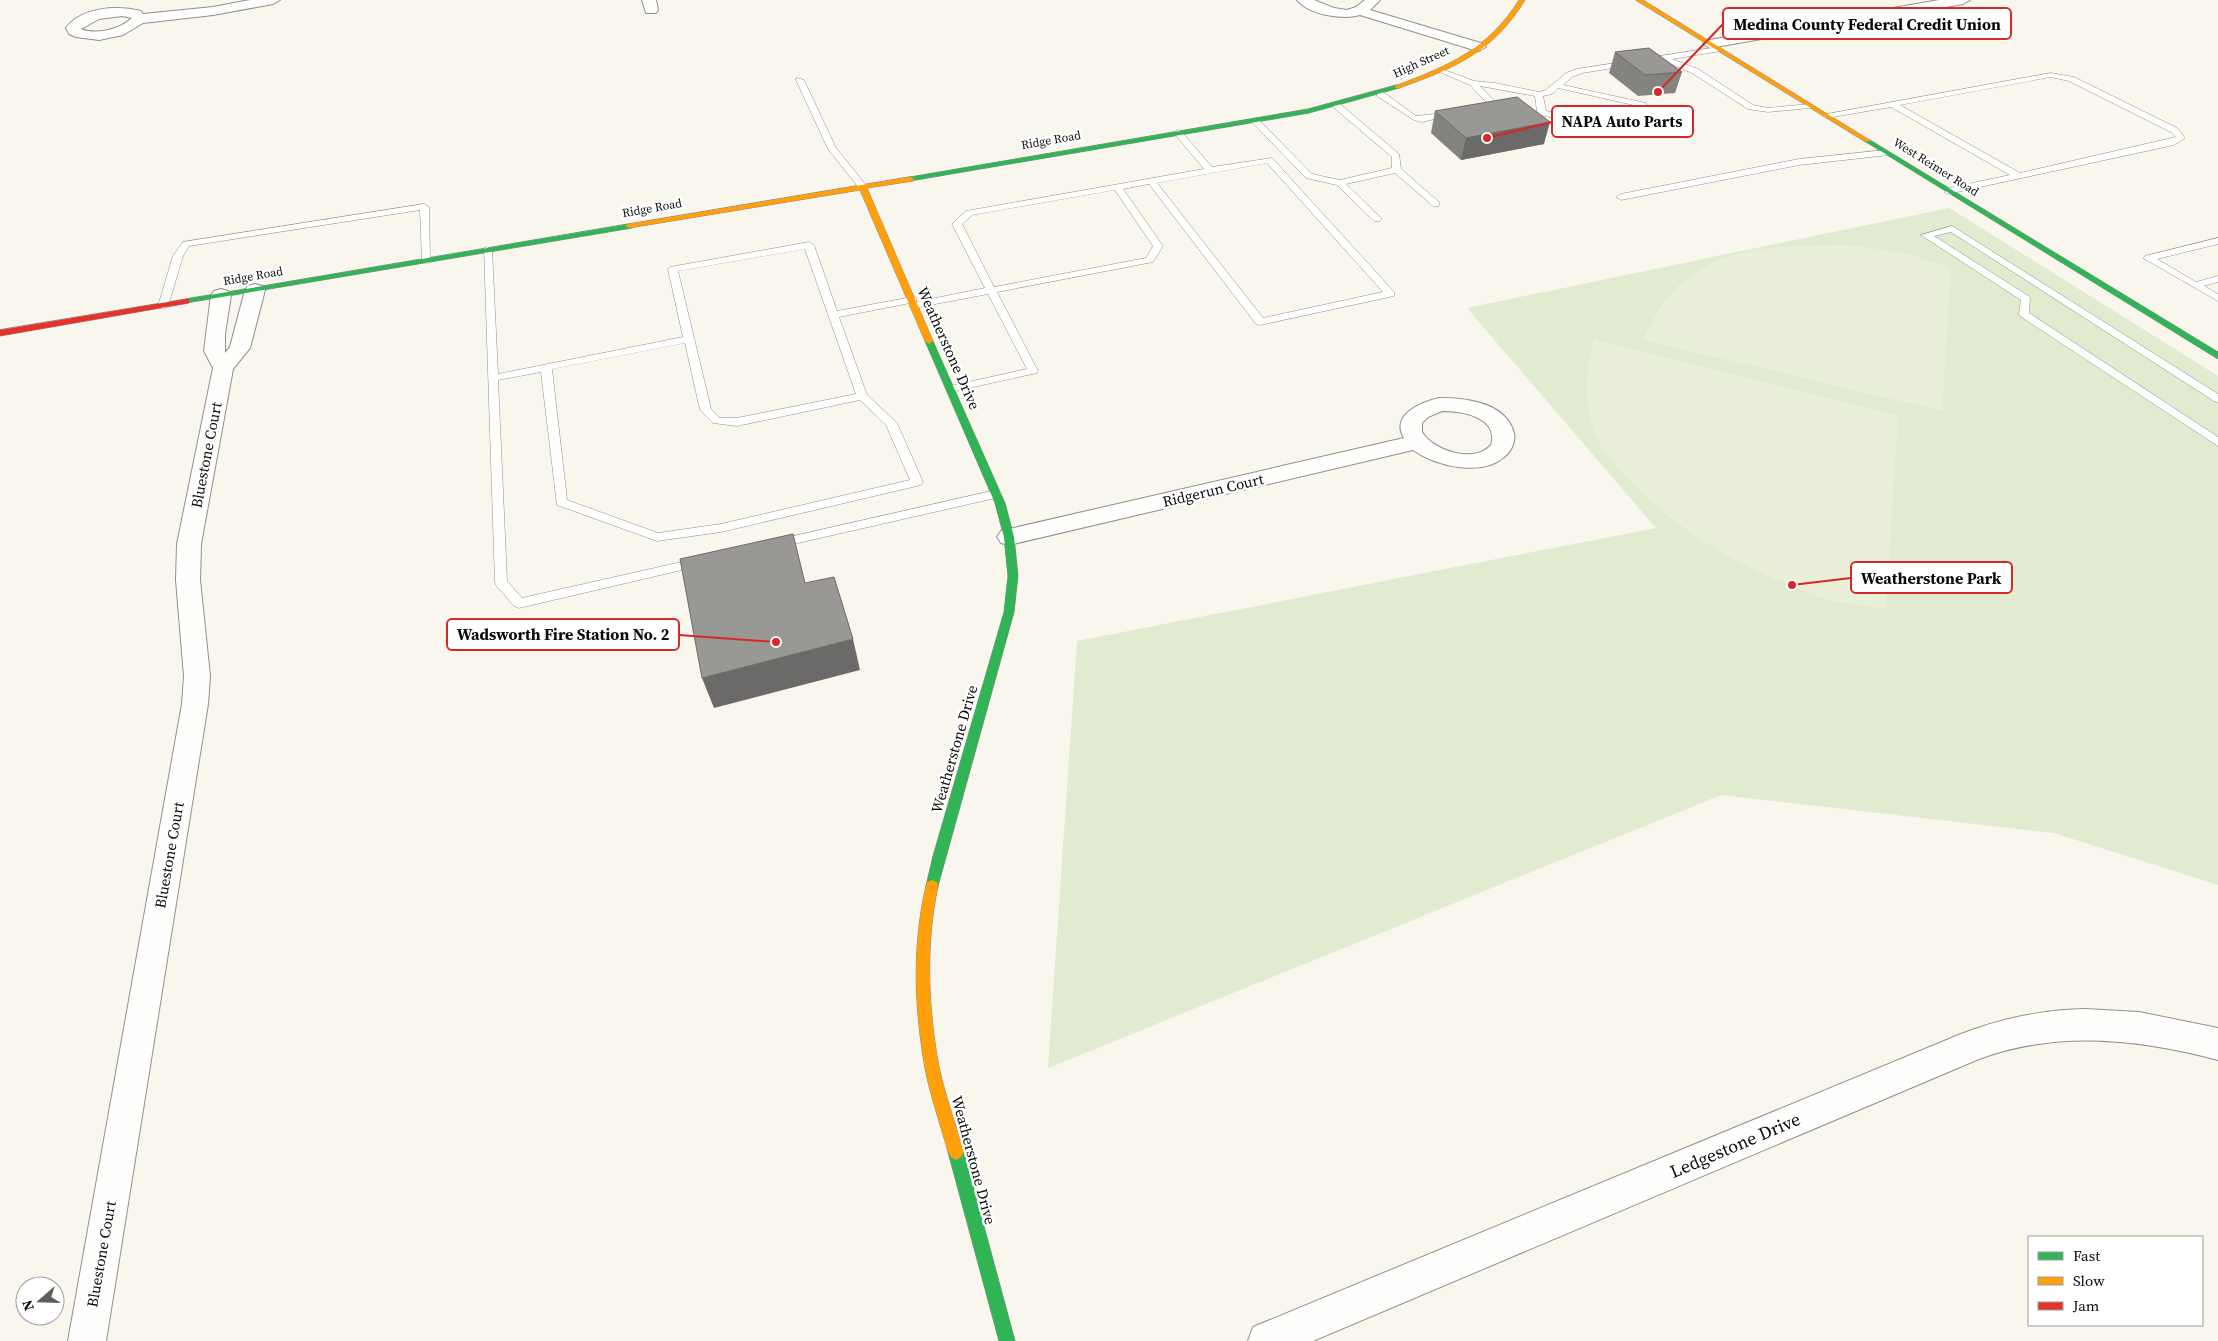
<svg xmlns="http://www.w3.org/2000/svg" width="2218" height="1341" viewBox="0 0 2218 1341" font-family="'Source Serif 4',serif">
  <rect width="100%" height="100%" fill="#f8f6ed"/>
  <path fill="#e1ebd0" d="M1949,208l269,168v509l-164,-52 -333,-38 -673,273 29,-427 579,-113 -189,-220z"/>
  <g fill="#eaefd9">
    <path d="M1847,245l60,8 44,15 -9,143 -299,-71c7,-13 13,-28 23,-40 45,-57 115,-54 181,-55z"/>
    <path d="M1594,339l304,76 -12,194c-21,-3 -43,-5 -64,-11 -11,-3 -23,-9 -35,-14 -61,-24 -114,-58 -160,-106 -10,-11 -23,-25 -30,-39 -14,-30 -12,-69 -3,-100z"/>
  </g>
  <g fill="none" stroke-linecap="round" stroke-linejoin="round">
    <g stroke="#91908c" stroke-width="1">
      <g id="lane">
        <path d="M1718,47l4,2 -1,2 -49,8 26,10 55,36 15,3 42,-4 4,2 -4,2 -42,4 -20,-3 -56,-36 -30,-13 -80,13 -10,4 -9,8 83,18 1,2 -11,21 -16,5 -80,-16 -3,-4 -2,-15 -55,-10 14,15 1,5 -18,5v-4l10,-4 -17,-18 -35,-15 4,-2 35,13 21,2 44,9 7,-2 20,-17 11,-4zM1558,88l80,18 -8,16 -10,3 -74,-14 -3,-15 9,-2z"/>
        <path d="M2051,73l23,4 103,51 8,10 -11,7 -226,49 -3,-1v-4l65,-14 -119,-68 -64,11 -4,-2 4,-2zM2051,77l18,4 102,51 5,5 -156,36 -120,-68z"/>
        <path d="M797,78l7,2 32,68 29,36v4h-6l-31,-39 -32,-69z"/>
        <path d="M1377,92h6l33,24 35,-4 4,2 -33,8 -8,-2 -37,-24z"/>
        <path d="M1333,103h6l60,51 2,15 38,33v4h-6l-38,-33 -49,11 36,35 -2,2h-6l-37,-36 -31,-7 -56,-58 7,-2 55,56 28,6 52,-12v-11l-59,-50z"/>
        <path d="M1178,130l3,1 31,36 60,-9 122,134v4l-134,29 -4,-1 -107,-140 -26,5 40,57 -10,16 -156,30 41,79 -1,2 -87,19 -5,-3 5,-3 77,-17 -39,-75 -74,14 -4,-1v-4l-71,14 28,78 30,28 26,59 -2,3 -200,47 -64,9 -100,-36 -16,-133 -43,8 9,201 15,17 177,-40 6,4 -6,4 -180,42 -5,-2 -18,-21 -1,-3 -11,-334 3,-1 5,3 6,124 185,-37 -15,-68 2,-2 139,-25 5,3 23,66 75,-14 4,1v4l69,-14 -33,-64 14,-13 238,-42 -30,-36zM1267,163l116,129 -120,26 -106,-135zM1115,190l38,56 -7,12 -152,29 -32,-63 10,-9zM805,249l51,145 -119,24h-17l-9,-9 -33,-138zM685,343l15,67 13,13 24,3 123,-26 26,25 24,55 -189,44 -63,9 -91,-33 -15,-131z"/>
        <path d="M1886,150l4,3 -1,2 -90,10 -178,35 -5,-3 5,-3 178,-35z"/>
        <path d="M424,204l5,3 1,55 -3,1 -5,-3 -2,-50 -231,36 -6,10 -15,50 -5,3 -5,-3 15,-50 10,-14z"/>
        <path d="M1952,226l266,168v8l-4,-1 -263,-169 -17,4 96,61 -1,16 189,124v9l-198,-130 -1,-2 2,-14 -100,-65z"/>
        <path d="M2218,238v6l-61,15 39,23 22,-6v6l-14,4 14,8v7l-75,-43 2,-2z"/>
        <path d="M996,490l4,1 2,3 -2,3 -224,51 -6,-4 6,-4z"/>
      </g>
    </g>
    <g stroke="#91908c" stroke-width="2">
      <g id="street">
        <path d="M250,0h30l-7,4 -60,11 -70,8 -20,12 -24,5 -23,-3 -7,-3 -3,-6c15,-21 52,-23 75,-17l2,3 70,-7zM122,16l10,2c-13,12 -36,17 -51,11l18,-10z"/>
        <path d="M642,0h14l2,10 -2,3h-10z"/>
        <path d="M1297,0h17l20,8 13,2 9,-3 9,-7h15l-10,10 114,34 2,3 -7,4 -5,-1 -114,-35c-17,5 -51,0 -63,-15z"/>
        <path d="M1939,0h31l-7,4 -253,44 -7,-4 7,-4z"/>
        <path d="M255,284l7,2 3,4 -15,58 -17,21 -32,175 -1,36 10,96 -2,28 -102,637h-38l114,-637 2,-28 -8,-96 1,-36 36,-176 -9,-17 7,-56 3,-4 7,-2 7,2 3,4 -6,39v19l5,-6 15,-57 3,-4z"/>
        <path d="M1439,398c26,0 67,4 75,35 2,9 -3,19 -10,24 -22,20 -69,9 -91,-7l-404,95 -8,-2 -4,-6 4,-6 8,-2 395,-91c-14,-23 17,-36 35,-40zM1442,411c20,0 57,6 49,34 -17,19 -57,6 -69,-13v-9l6,-6z"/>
        <path d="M2085,1009l54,3 79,16v32c-79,-21 -161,-30 -239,-1l-666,282h-65l5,-14 708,-293c41,-16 81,-24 124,-25z"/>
      </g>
    </g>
    <g stroke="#888783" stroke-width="1">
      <g id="fast">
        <path d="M1397,85l3,2 -1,1 -90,25 -399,68 -4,-2 4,-2 398,-68z"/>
        <path d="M1866,140h4l348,212v7l-352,-217z"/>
        <path d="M629,224l4,2 -1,2 -446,75 -4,-2 4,-2z"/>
        <path d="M929,338l4,3 72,162 9,34 4,39 -4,36 -76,274 -1,4 -5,2 -5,-2 -1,-4 7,-30 71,-244 4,-36 -4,-39 -9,-34 -70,-162z"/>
        <path d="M956,1144l5,3 3,5 51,189h-16l-51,-189 3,-5z"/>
      </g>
    </g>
    <g stroke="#888783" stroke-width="1">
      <g id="slow">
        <path d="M1519,0h6c-32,52 -70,68 -126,88h-4v-2c53,-20 93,-36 124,-86z"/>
        <path d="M1636,0h7l228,141 -5,1z"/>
        <path d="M910,177l4,2 -1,2 -46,7 66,153 -4,3 -4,-3 -65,-151 -231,38 -4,-2 4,-2z"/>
        <path d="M932,880l5,2 1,4c-12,56 -10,114 -1,170 5,31 18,66 27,96l-3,5 -5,3 -5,-3 -3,-5c-8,-30 -21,-65 -25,-96 -9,-57 -10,-114 3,-170l1,-4z"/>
      </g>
    </g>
    <g stroke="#888783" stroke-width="1">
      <path id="jam" d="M186,299h3v4l-189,33v-6z"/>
    </g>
    <use href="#lane" fill="#fefefc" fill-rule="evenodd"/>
    <use href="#street" fill="#fefefc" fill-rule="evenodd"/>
    <use href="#fast" fill="#30b455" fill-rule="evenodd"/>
    <use href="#slow" fill="#ff9f0a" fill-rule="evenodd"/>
    <use href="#jam" fill="#e5322d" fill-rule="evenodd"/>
  </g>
  <g fill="#84837f">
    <path d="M1615,52l67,20 -7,21 -37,3 -29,-23z"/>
    <path d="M1435,111l109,33 -83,16 -30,-27z"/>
  </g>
  <g fill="#6c6a68">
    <path d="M1550,122l-6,22 -83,16 5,-22z"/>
    <path d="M853,639l7,31 -146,38 -12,-30z"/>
  </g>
  <g fill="#9a9894" stroke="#6c6a68">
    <path d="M1649,48l33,24 -37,3 -30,-23z"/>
    <path d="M1517,97l33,25 -84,16 -31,-27z"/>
    <path d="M793,534l12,49 29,-6 19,62 -151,39 -22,-119z"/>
  </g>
  <g text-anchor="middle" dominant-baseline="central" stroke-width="5" stroke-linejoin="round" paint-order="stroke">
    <g font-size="12" fill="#0a0a0a" stroke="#fff">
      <text transform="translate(1421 62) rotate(-24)">High Street</text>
      <text transform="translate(1051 140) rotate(-10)">Ridge Road</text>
      <text transform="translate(1936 167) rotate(32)">West Reimer Road</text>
      <text transform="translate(652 208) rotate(-10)">Ridge Road</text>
      <text transform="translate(253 276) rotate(-10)">Ridge Road</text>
    </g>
    <g font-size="15" fill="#0a0a0a" stroke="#fff">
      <text transform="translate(949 348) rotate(66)">Weatherstone Drive</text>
      <text transform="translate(206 455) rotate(-79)">Bluestone Court</text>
      <text transform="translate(1213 490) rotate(-13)">Ridgerun Court</text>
      <text transform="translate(954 749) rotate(-74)">Weatherstone Drive</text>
      <text transform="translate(169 855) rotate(-80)">Bluestone Court</text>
      <text transform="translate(974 1160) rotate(75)">Weatherstone Drive</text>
      <text transform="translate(101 1254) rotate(-80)">Bluestone Court</text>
    </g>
    <g font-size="18" fill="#0a0a0a" stroke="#fff">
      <text transform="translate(1735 1145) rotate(-23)">Ledgestone Drive</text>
    </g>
  </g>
  <path fill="none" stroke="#d62828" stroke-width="2" d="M1658 92L1723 24M1487 138L1552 122M1792 585L1851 578M776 642L679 635"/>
  <g fill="#d62828" stroke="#fff" stroke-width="2">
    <circle cx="1658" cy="92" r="5"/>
    <circle cx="1487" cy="138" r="5"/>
    <circle cx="1792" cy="585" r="5"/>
    <circle cx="776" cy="642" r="5"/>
  </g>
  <g fill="#fff" stroke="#d62828" stroke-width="2">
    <rect x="1723" y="8" width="288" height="31" rx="5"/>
    <rect x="1552" y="106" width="141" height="31" rx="5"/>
    <rect x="1851" y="562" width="161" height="31" rx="5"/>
    <rect x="447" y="619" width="232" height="31" rx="5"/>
  </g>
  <g font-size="16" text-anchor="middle" font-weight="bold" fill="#0a0a0a">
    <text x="1867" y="30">Medina County Federal Credit Union</text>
    <text x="1622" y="127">NAPA Auto Parts</text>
    <text x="1931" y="584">Weatherstone Park</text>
    <text x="563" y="640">Wadsworth Fire Station No. 2</text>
  </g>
  <rect x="2028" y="1236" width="175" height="90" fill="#ffffff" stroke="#9d9d9d"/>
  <rect x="2038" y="1252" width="25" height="8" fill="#30b455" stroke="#9d9d9d"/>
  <text x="2073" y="1261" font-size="15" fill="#0a0a0a">Fast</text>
  <rect x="2038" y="1277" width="25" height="8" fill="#ff9f0a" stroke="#9d9d9d"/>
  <text x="2073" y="1286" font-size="15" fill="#0a0a0a">Slow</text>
  <rect x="2038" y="1302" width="25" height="8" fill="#e5322d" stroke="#9d9d9d"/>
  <text x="2073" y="1311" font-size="15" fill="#0a0a0a">Jam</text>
  <g transform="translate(40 1301) rotate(250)"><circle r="24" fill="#ffffff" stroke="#9d9d9d"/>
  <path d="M0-4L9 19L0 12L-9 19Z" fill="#5d5d59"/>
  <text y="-8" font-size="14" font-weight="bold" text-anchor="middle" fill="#0a0a0a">N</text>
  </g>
</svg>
